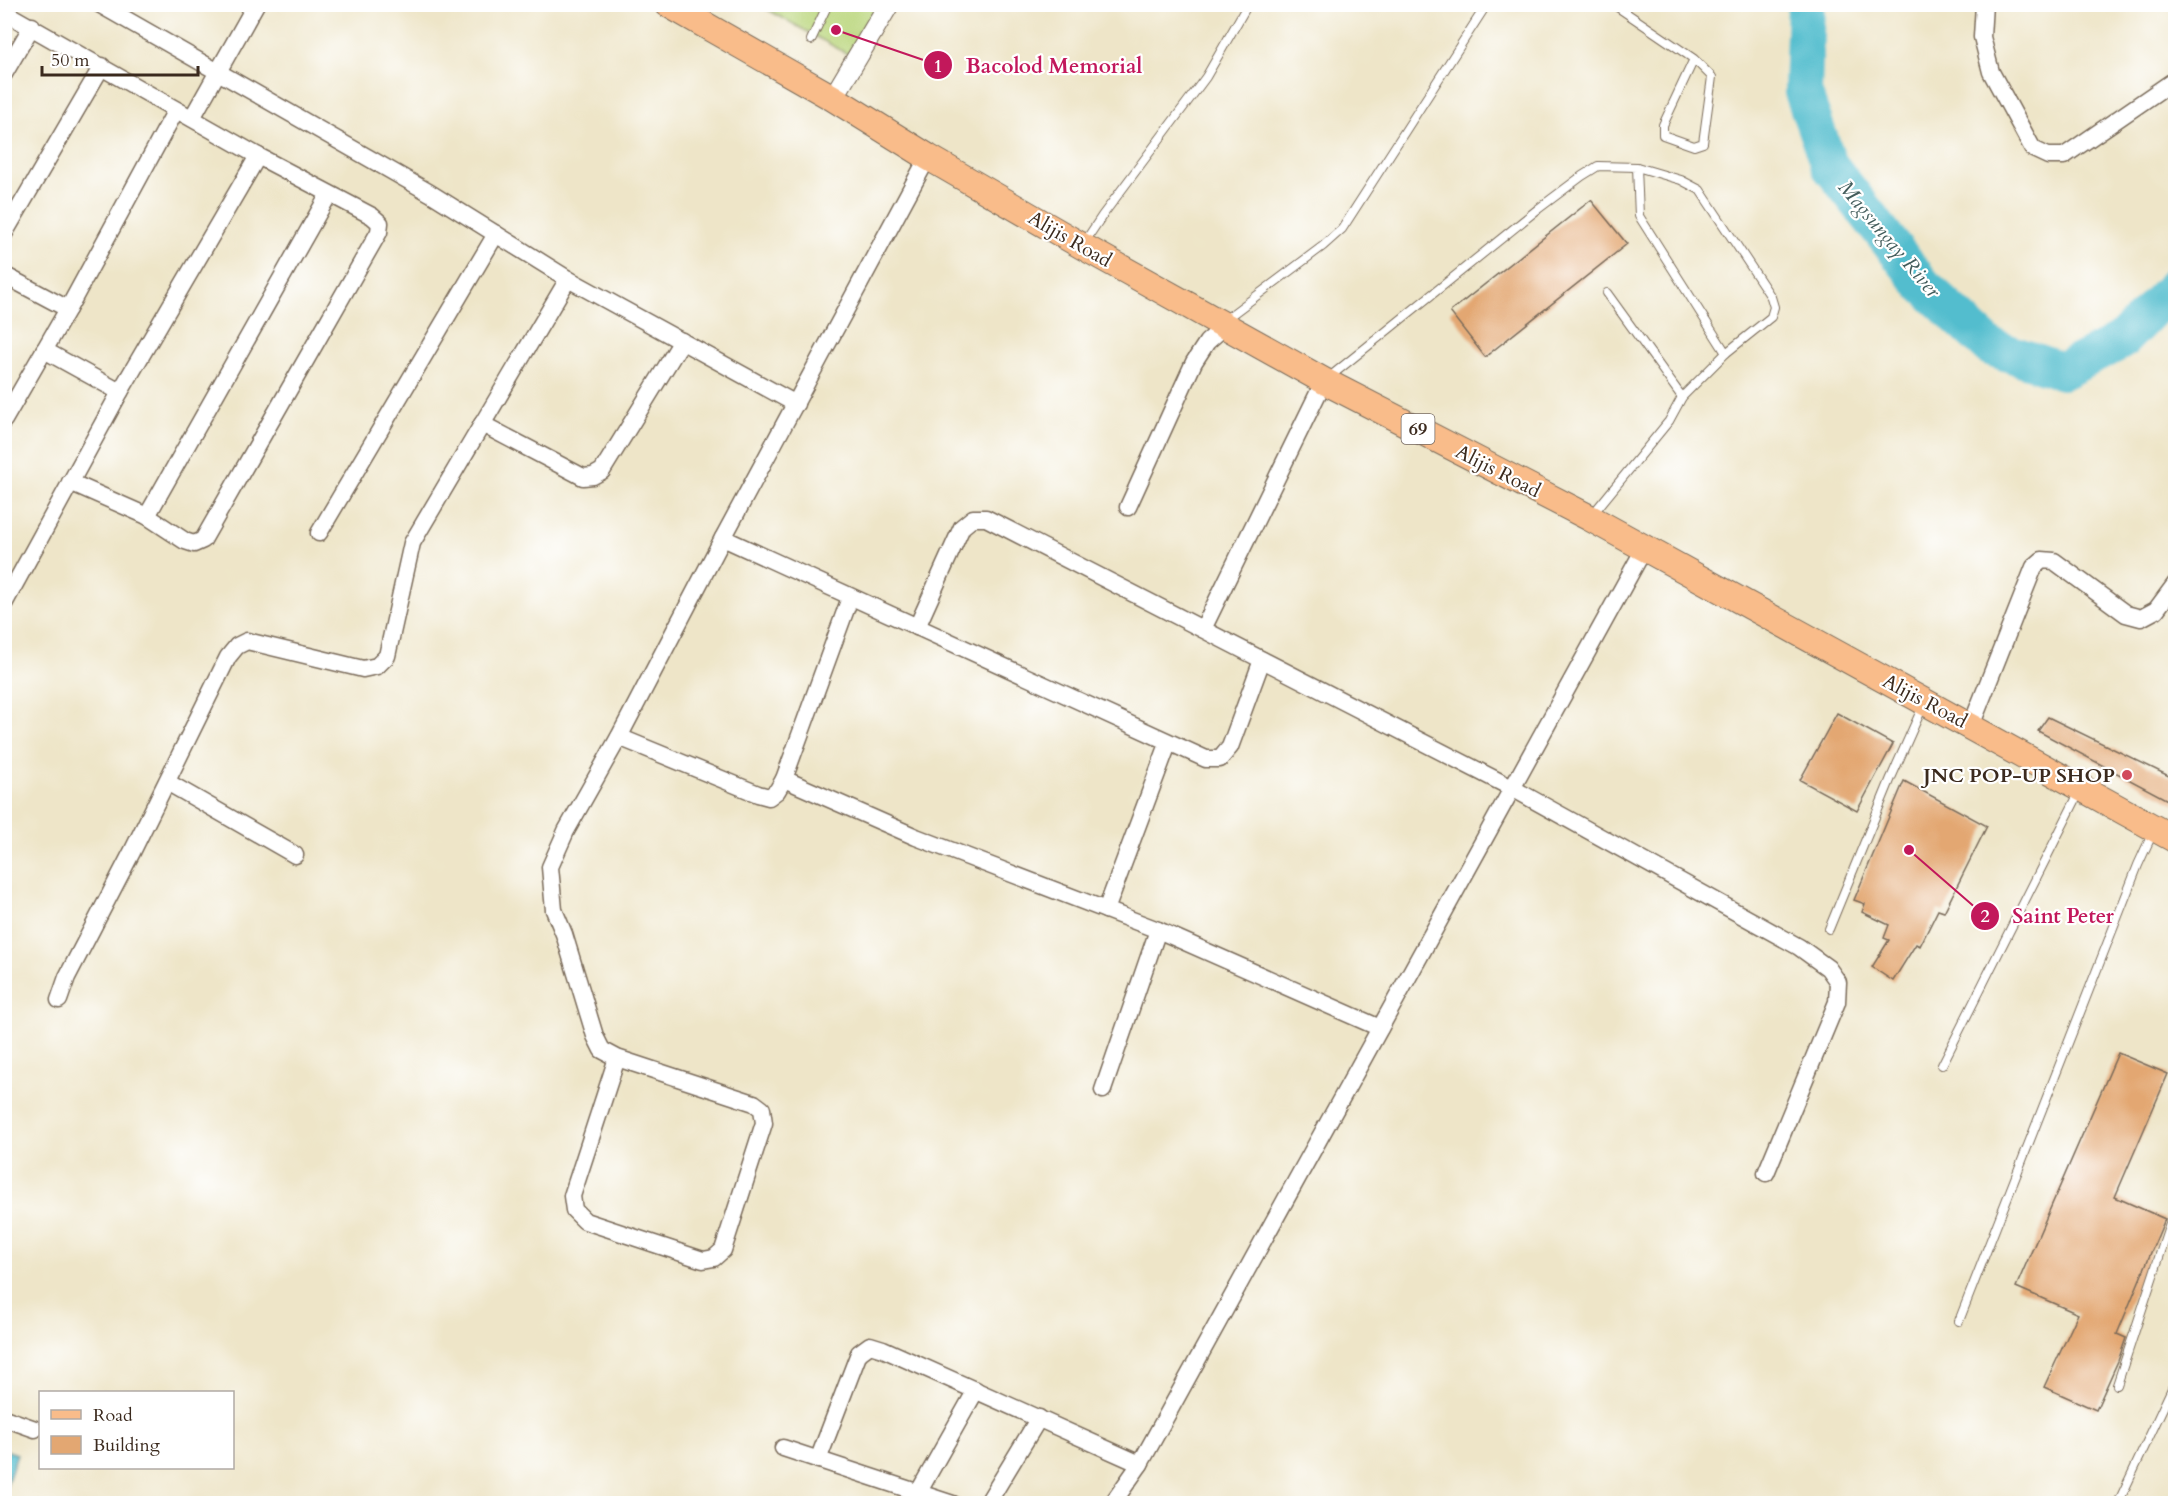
<svg xmlns="http://www.w3.org/2000/svg" width="2180" height="1508" viewBox="0 0 2180 1508" font-family="Cardo,serif">
  <rect width="100%" height="100%" fill="#fff"/>
  <filter id="ink" filterUnits="userSpaceOnUse"><feTurbulence type="fractalNoise" baseFrequency=".0167" numOctaves="2"/><feDisplacementMap in="SourceGraphic" scale="12" xChannelSelector="R" yChannelSelector="G"/><feConvolveMatrix kernelMatrix="1 2 1 2 8 2 1 2 1" color-interpolation-filters="sRGB"/></filter>
  <filter id="wash" filterUnits="userSpaceOnUse"><feTurbulence type="fractalNoise" baseFrequency=".008" numOctaves="4" result="noise"/><feDisplacementMap in="SourceGraphic" scale="24" xChannelSelector="R" yChannelSelector="G"/><feGaussianBlur stdDeviation="1.35" result="paint"/><feColorMatrix in="noise" values="0 0 0 0 0 0 0 0 0 0 0 0 0 0 0 0 0 1.4 0 .05"/><feComposite in="paint" operator="in"/></filter>
  <g filter="url(#wash)">
    <rect width="100%" height="100%" fill="#eee5c8"/>
    <path fill="#b9d57a" stroke="#7a804c" stroke-width="1.5" d="M759,5h122l-30,51z"/>
    <path fill="#52bdce" stroke="#467476" stroke-width="1.5" d="M5,1450l12,4 -12,36 -1,-40z"/>
    <g fill="none" stroke-linecap="round" stroke-linejoin="round">
      <path stroke="#52bdce" stroke-width="38" d="M1806,4l-3,88 26,73 94,120 67,62 72,24 59,-30 55,-56"/>
    </g>
    <g id="blocks">
      <g fill="#e3a772">
        <path d="M1591,200l36,44 -142,113 -35,-45z"/>
        <path d="M1837,713l56,31 -36,67 -57,-31z"/>
        <path d="M2048,717l127,62v25l-137,-73z"/>
        <path d="M1904,781l83,45 -43,86 -6,-2 -18,36 -4,-2 -23,37 -21,-14 17,-27 -5,-2 5,-13 -27,-13 3,-8 -11,-4z"/>
        <path d="M2118,1053l50,21 -53,123 50,22 -48,115 9,4 -8,23 -22,49 -52,-23 34,-73 -62,-27z"/>
      </g>
    </g>
  </g>
  <g filter="url(#ink)">
    <use href="#blocks" fill-opacity="0" stroke="#7a6b5a" stroke-width="1.5"/>
    <g fill="none" stroke-linecap="round" stroke-linejoin="round">
      <g stroke="#7a6b5a" stroke-width="10">
        <g id="service">
          <path d="M1613,4l81,55 18,18 -9,66 -9,3 -31,-11v-10l31,-66"/>
          <path d="M811,40l17,-36"/>
          <path d="M1084,243l18,-27 104,-139 42,-73"/>
          <path d="M1607,293l75,104"/>
          <path d="M1223,321l100,-75 19,-17 145,-225"/>
          <path d="M1327,379l211,-170 44,-33 16,-10 39,1 2,49 87,137 45,-36 3,-10 -3,-10 -71,-107 -19,-10 -44,-13"/>
          <path d="M1592,515l77,-94 13,-24 44,-44"/>
          <path d="M1829,929l62,-151 32,-72"/>
          <path d="M1942,1065l138,-274"/>
          <path d="M1959,1321l179,-456 16,-35"/>
          <path d="M2117,1385l55,-167 4,-21"/>
          <path d="M2120,1499l56,-119"/>
        </g>
      </g>
      <g stroke="#7a6b5a" stroke-width="19">
        <g id="minor">
          <path d="M99,4l331,189 138,86 228,125"/>
          <path d="M1984,4l-2,33 9,35 42,77 15,7h16l112,-77"/>
          <path d="M4,12l254,144 114,60 8,7 -1,9 -176,308 -9,4 -9,-3 -38,-25 -77,-34"/>
          <path d="M4,74l28,-48"/>
          <path d="M192,118l64,-114"/>
          <path d="M4,234l98,-168"/>
          <path d="M4,275l64,34"/>
          <path d="M44,350l76,42"/>
          <path d="M4,420l64,-111 108,-199"/>
          <path d="M482,424l101,53 10,-1 9,-5 80,-130"/>
          <path d="M1128,507l66,-145 13,-20 18,-16"/>
          <path d="M147,516l182,-322"/>
          <path d="M319,533l177,-299"/>
          <path d="M723,538l483,221h14l10,-12 32,-87"/>
          <path d="M4,604l116,-212 138,-236"/>
          <path d="M917,627l45,-100 11,-9h13l526,270 287,159 29,21 10,14 -1,20 -71,171"/>
          <path d="M1203,629l121,-248"/>
          <path d="M1971,726l63,-159 8,-7 12,1 72,53 15,4 15,-8 20,-27"/>
          <path d="M619,737l139,57 11,3 8,-6 7,-12 66,-181"/>
          <path d="M784,779l132,58 242,93 222,98"/>
          <path d="M167,782l128,73"/>
          <path d="M1106,910l62,-166"/>
          <path d="M59,1000l8,-23 65,-125 96,-195 9,-11 10,-5 116,28 14,-3 10,-10 25,-113 156,-264"/>
          <path d="M617,1058l-45,138 2,14 11,11 118,39 11,-2 9,-8 41,-127 -2,-14 -8,-6 -137,-45 -15,-8 -7,-14 -31,-102 -10,-24 -4,-43 16,-36 53,-94 104,-199 205,-381"/>
          <path d="M1103,1090l55,-160"/>
          <path d="M4,1418l31,11"/>
          <path d="M783,1448l170,56"/>
          <path d="M818,1460l41,-107 11,-8 13,4 257,115"/>
          <path d="M918,1493l58,-103"/>
          <path d="M987,1504l52,-86"/>
          <path d="M1112,1504l28,-40 504,-915"/>
        </g>
      </g>
      <g stroke="#7a6b5a" stroke-width="22">
        <path id="tertiary" d="M833,98l56,-94"/>
      </g>
      <g stroke="#7a6b5a" stroke-width="28">
        <path id="primary" d="M668,4l165,94 95,59 154,89 242,135 266,137 586,322"/>
      </g>
      <use href="#service" stroke="#fff" stroke-width="8"/>
      <use href="#minor" stroke="#fff" stroke-width="16"/>
      <use href="#tertiary" stroke="#fff" stroke-width="20"/>
      <use href="#primary" stroke="#f9bc8a" stroke-width="26"/>
    </g>
  </g>
  <circle fill="#d1495b" stroke="#fff" stroke-width="2" cx="2127" cy="775" r="6"/>
  <g text-anchor="middle" dominant-baseline="central" stroke-width="4.5" stroke-linejoin="round" paint-order="stroke">
    <rect fill="#fff" stroke="#766a62" stroke-width="1.5" x="1401.5" y="414" width="33" height="30" rx="4.5"/>
    <g font-size="18" font-weight="bold" fill="#3b2a1e">
      <text x="1418" y="429">69</text>
    </g>
    <g font-size="20" fill="#3b2a1e" stroke="#fff">
      <text transform="translate(1070 239) rotate(30)">Alijis Road</text>
      <text transform="translate(1498 471) rotate(27)">Alijis Road</text>
      <text transform="translate(1925 701) rotate(28)">Alijis Road</text>
    </g>
    <g font-size="20" font-weight="bold" fill="#3b2a1e" stroke="#fff" text-anchor="end">
      <text x="2115" y="775">JNC POP-UP SHOP</text>
    </g>
    <g font-size="21" font-style="italic" fill="#435d5c" stroke="#fff">
      <text transform="translate(1889 239) rotate(50)">Magsungay River</text>
    </g>
  </g>
  <path fill="none" stroke="#c2185b" stroke-width="2" d="M836 30L938 65M1909 850L1985 916"/>
  <g fill="#c2185b" stroke="#fff" stroke-width="2">
    <circle cx="836" cy="30" r="6"/>
    <circle cx="1909" cy="850" r="6"/>
    <circle cx="938" cy="65" r="15"/>
    <circle cx="1985" cy="916" r="15"/>
  </g>
  <g font-size="18" text-anchor="middle" font-weight="bold" fill="#fff">
    <text x="938" y="72">1</text>
    <text x="1985" y="922">2</text>
  </g>
  <g font-size="21" text-anchor="middle" font-weight="bold" fill="#c2185b" stroke="#fff" stroke-width="4.5" stroke-linejoin="round" paint-order="stroke">
    <text x="1054" y="73">Bacolod Memorial</text>
    <text x="2063" y="923">Saint Peter</text>
  </g>
  <rect width="2180" height="1508" fill="none" stroke="#fff" stroke-width="24"/>
  <rect x="39" y="1391" width="195" height="78" fill="#ffffff" stroke="#b1aaa5" stroke-width="1.5"/>
  <rect x="51" y="1410" width="30" height="9" fill="#f9bc8a" stroke="#b1aaa5" stroke-width="1.5"/>
  <text x="93" y="1421" font-size="18" fill="#3b2a1e">Road</text>
  <rect x="51" y="1436" width="30" height="18" fill="#e3a772" stroke="#b1aaa5" stroke-width="1.5"/>
  <text x="93" y="1451" font-size="18" fill="#3b2a1e">Building</text>
  <path d="M42 66v9h156v-9" fill="none" stroke="#3b2a1e" stroke-width="3"/>
  <text x="51" y="66" font-size="18" fill="#3b2a1e" stroke="#ffffff" stroke-width="4.5" paint-order="stroke">50 m</text>
</svg>
